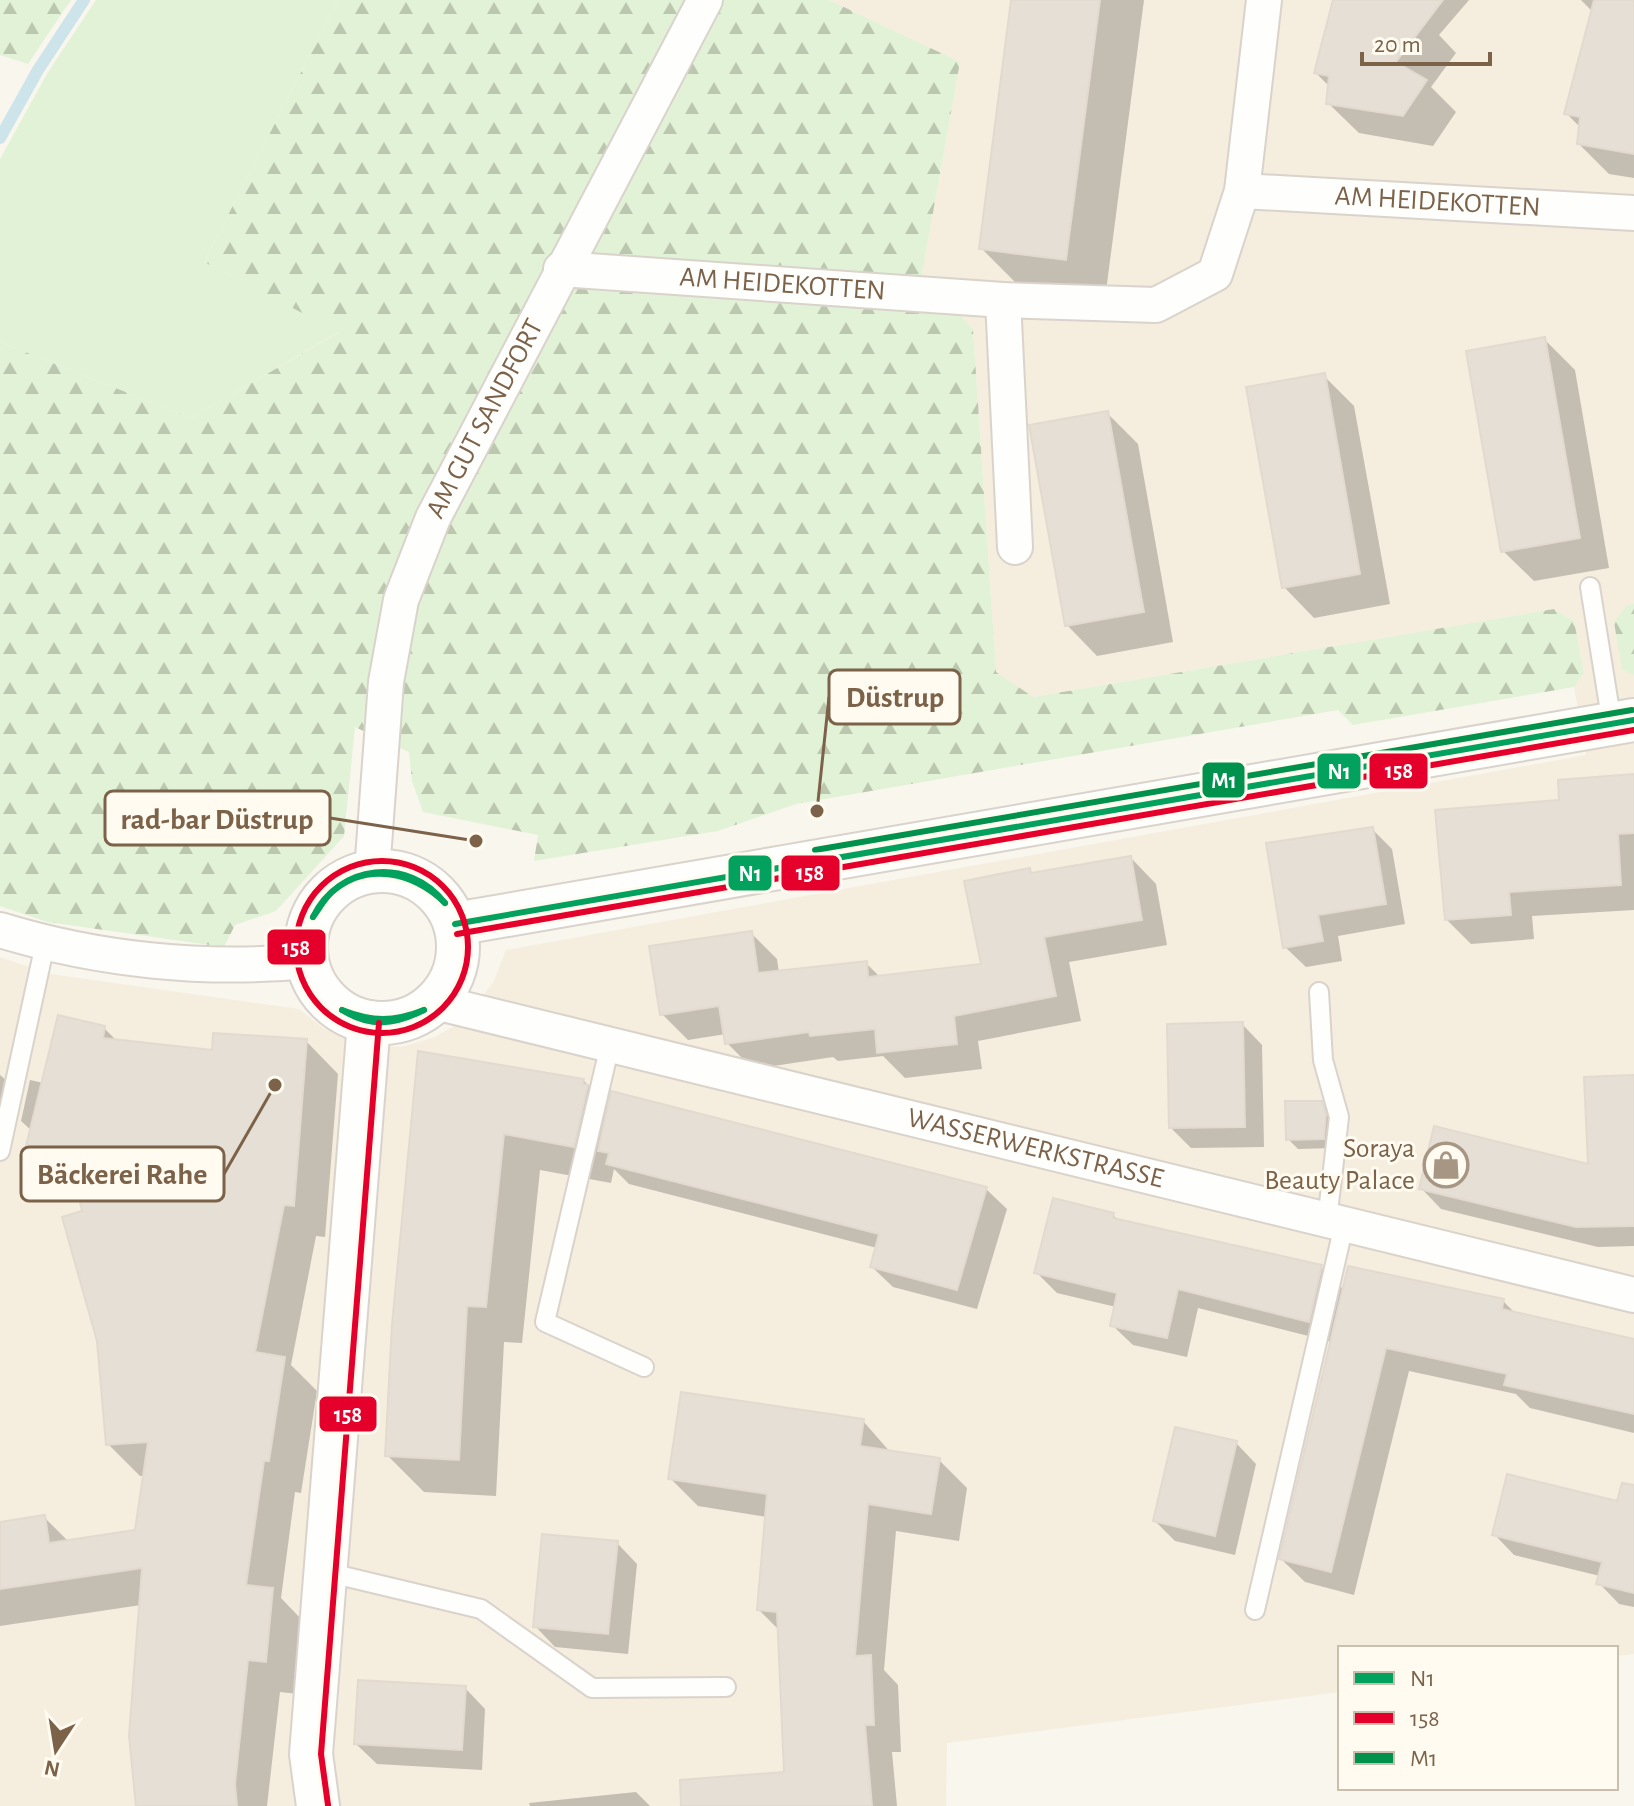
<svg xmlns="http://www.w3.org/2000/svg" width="1634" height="1806" viewBox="0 0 1634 1806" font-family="'Alegreya Sans',sans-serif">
  <defs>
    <pattern id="forest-firs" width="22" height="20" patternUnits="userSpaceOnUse" patternTransform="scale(2)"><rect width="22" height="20" fill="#e2f2d7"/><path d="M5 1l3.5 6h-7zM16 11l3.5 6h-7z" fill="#bcc7b0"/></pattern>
  </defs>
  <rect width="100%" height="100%" fill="#f9f6ee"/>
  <path fill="#f5edde" d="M829,0h805v1654l-18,2v-8h-276v44l-393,51 -1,63h-946v-849l50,17 249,35 24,19 34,16 44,3 34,-10 28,-16 30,-38 13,-33 1080,-195 -12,-68 10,-15 -10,-51 -20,-12 -521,88 -37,-25 -23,-343 -51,-55 38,-212z"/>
  <path fill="#e2f2d7" d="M96,0h242l-134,262 136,69 -149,87 -191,-76v-183l48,-87z"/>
  <g fill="url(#forest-firs)">
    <path d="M0,0h71l-43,64 -28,-9z"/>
    <path d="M338,0h491l131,62 -38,212 51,55 23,343 37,25 521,-88 20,12 10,51 -10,15 -221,38 -15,-15 -542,94 -78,27 -184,30 4,-26 -115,-23 -11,-31 -3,-29 -54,-25 -11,109 -68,75 -41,14 -11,22 -177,-25 -47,-16v-564l191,76 148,-86 -135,-70z"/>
    <path d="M1634,604v70l-2,1 -10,-6 -8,-47 13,-17z"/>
  </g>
  <g fill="#0003">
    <path d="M1013,0h131l-39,299 -84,-11 -40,-40z"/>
    <path d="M1335,0h134l-30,35 17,18 -25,34 25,25 -23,34 -74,-13 -31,-30 2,-16 -14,-14z"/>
    <path d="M1581,0h53v178l-25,-4 -30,-30 2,-16 -14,-14 26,-102z"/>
    <path d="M1544,339l31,31 34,198 -75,13 -31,-30z"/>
    <path d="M1324,376l30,30 36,198 -76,14 -30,-31z"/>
    <path d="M1107,413l31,31 35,198 -76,14 -30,-31z"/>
    <path d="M1634,776v134l-102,6 2,23 -63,5 -25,-25 115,-117z"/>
    <path d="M1372,829l20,20 13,75 -67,12 4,25 -36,6 -21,-20z"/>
    <path d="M1131,858l25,26 11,61 -98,17 12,59 -103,20 4,28 -77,9 -22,-22 -45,5 -5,-4 -80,12 -26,-26 -1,-9 -38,6 -26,-26 89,-81 26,26 2,14 87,-10 15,15 102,-12 46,-96 5,4z"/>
    <path d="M1242,1024l20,21 2,102 -73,1 -20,-20z"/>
    <path d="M104,1028l13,13 97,11 92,-11 32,33 -13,163 -9,-1 -25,129 26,26 -16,102 -6,-1 -14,106 23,24 -6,72 -18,-2 -13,114h-129l3,-201 -141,21v-102l44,-7 25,25 68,-10 8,-56h-5l-32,-32 -23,-232 -6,-26 -19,-5 -33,-32 5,-18 -11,-10 9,-41 14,3z"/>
    <path d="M420,1054l163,26 27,28 376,81 21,20 -30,100 -84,-22 -21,-20 5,-19 -248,-64 -15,-15 -3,14 -71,-13 -18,173 -18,-1 -8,154 -72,-4 -37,-37z"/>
    <path d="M0,1075l13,11 -13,39z"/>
    <path d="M1634,1077v169l-36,1 -157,-38 -20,-21 169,-22z"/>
    <path d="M1321,1103l10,10 2,35 -35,1 -10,-10z"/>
    <path d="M1113,1215l7,7 201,45 23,23 159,11 14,14 117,27v91l-104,-25 -14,-14 -107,-23 -55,224 -49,-13 -24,-23 51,-217 -134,-34 -11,49 -54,-12 -21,-20 4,-18 -59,-14 -21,-21z"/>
    <path d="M863,1421l28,32 48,7 28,28 -8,53 -63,-10 -12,139 14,15 3,67h-9l5,54h-170l59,-32 -6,-143 -21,-21 8,-93 -69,-11 -28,-28z"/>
    <path d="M1236,1443l20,21 -21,91 -60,-14 -20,-20z"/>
    <path d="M1634,1499v108l-15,-3 -20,-21 1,-7 -86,-21 -20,-21z"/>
    <path d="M617,1543l20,21 -9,90 -73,-7 -20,-21z"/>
    <path d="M465,1688l20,21 -3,61 -105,-6 -21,-20z"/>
    <path d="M636,1792l14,14h-120l-1,-3z"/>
  </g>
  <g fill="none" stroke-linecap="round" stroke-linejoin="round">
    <path stroke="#cde4eb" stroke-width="12" d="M0,138l38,-68 46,-70"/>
  </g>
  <g fill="#e6dfd5" stroke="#e3dacf" stroke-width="2">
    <path d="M1011,0h89l-34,260 -87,-11z"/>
    <path d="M1333,0h110l-47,62 31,18 -24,36 -77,-12 3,-28 -15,-3z"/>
    <path d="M1594,0h40v154l-57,-10 3,-27 -16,-3z"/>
    <path d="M1545,337l35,201 -79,14 -35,-201z"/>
    <path d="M1325,373l35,201 -78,14 -36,-201z"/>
    <path d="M1108,411l36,201 -79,14 -36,-201z"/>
    <path d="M1634,774v59l-16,1 3,51 -112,7 2,23 -66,5 -10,-110 124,-10 -1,-20z"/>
    <path d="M1373,827l13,77 -68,11 5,26 -40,7 -17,-105z"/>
    <path d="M1131,856l11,64 -98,17 12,59 -102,20 3,28 -80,9 -2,-24 -65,7 -1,-4 -84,12 -6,-38 -59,9 -11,-69 103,-15 6,42 109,-12 1,16 113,-13 -17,-83 66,-13 1,5z"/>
    <path d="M58,1015l47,11 -2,12 109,12 1,-17 94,6 -13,167 -10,-1 -29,147 30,5 -16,104h-5l-18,124 27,3 -7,74 -18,-2 -13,124 2,22h-101l-7,-70 13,-168 -142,21v-67l45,-7 4,28 86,-13 13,-88 -42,3 -9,-104 -35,-124 20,-6 -11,-50 -46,-11z"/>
    <path d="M1243,1022l2,105 -76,1 -2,-104z"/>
    <path d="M418,1051l166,28 -1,5 5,1 -14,62 -70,-13 -18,173 -19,-1 -8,154 -74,-4 7,-131z"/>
    <path d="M1634,1075v151l-58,1 -157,-38 15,-63 154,38 -4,-87z"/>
    <path d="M611,1091l376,96 -30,103 -87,-23 9,-33 -273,-70 3,-11 -11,-2z"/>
    <path d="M1285,1101h37l4,13 -2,25 -38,1z"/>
    <path d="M1053,1198l61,15 -1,5 209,47 -13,57 -131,-33 -11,49 -57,-12 7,-33 -83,-20z"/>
    <path d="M1348,1266l156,33 -2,10 132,30v75l-130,-29 3,-11 -121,-26 -55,224 -52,-13z"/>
    <path d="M681,1392l183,27 -4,27 80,12 -9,56 -63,-10 -13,152 16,-1 3,70h-9l7,81h-191l-1,-26 104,-8 -7,-160 -20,-2 10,-116 -99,-15z"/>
    <path d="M1175,1427l62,14 -22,95 -62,-15z"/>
    <path d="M1507,1474l110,27 5,-18 12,2v108l-38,-9 6,-22 -110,-27z"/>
    <path d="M542,1534l76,7 -10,93 -75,-7z"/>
    <path d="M358,1680l108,6 -4,64 -108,-6z"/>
  </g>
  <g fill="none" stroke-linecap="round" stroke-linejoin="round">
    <g stroke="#d9d3cb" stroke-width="22">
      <g id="service">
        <path d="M1590,587l22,137"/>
        <path d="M1319,992l4,68 16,57 -12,104"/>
        <path d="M610,1045l-65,277 99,45"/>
        <path d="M0,1151l45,-207"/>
        <path d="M326,1572l155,37 111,79 134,-1"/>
        <path d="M1255,1610l89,-385"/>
      </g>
    </g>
    <g stroke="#d9d3cb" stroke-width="38">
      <g id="minor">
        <path id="s1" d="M1242,191l392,22"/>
        <path id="s2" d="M561,269l442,31 153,5 59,-31 27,-83 22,-191"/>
        <path d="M1003,300l12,247"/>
        <path id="s3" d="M372,872l14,-190 15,-82 32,-82 272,-518"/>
        <path d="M0,930c98,30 205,41 307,31"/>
        <path id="s4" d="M435,1002l1199,293"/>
      </g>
    </g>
    <g stroke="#d9d3cb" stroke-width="46">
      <g id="tertiary">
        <circle cx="382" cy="947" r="76"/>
        <path d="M455,924l1179,-204"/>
        <path d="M318,1806l-7,-52 58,-732"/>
      </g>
    </g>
    <use href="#service" stroke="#fefefc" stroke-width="18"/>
    <use href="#minor" stroke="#fefefc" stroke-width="34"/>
    <use href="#tertiary" stroke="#fefefc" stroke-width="42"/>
    <g stroke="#fffbf0" stroke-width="12">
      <g id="bus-1">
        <path d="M313,917c25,-53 96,-61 132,-14"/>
        <path d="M313,917c6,-8 12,-19 19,-25 36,-31 82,-19 113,11"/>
        <path d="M455,924l1179,-204"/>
        <path d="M342,1010c31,12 51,12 82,0"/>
        <path d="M342,1010c29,18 52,15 82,0"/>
      </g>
    </g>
    <g stroke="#fffbf0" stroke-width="12">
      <g id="bus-2">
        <circle cx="382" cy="947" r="86"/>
        <path d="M457,934l1177,-204"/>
        <path d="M328,1805l-7,-51 58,-731"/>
      </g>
    </g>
    <g stroke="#fffbf0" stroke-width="12">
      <path id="bus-3" d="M815,850l817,-140"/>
    </g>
    <use href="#bus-1" stroke="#03a15e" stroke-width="6"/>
    <use href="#bus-2" stroke="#e4002b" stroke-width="6"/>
    <use href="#bus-3" stroke="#00924d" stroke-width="6"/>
  </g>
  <defs>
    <g id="shop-ring" transform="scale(2.3)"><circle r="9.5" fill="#fffbf0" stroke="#a79683" stroke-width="1.5"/><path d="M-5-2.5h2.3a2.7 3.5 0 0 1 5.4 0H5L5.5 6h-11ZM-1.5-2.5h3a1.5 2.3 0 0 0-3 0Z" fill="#a79683"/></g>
  </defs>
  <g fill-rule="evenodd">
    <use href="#shop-ring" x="1446" y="1165"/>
  </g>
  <g text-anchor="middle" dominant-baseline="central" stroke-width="6" stroke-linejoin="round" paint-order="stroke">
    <g font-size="28" fill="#7b6249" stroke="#fffbf0">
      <text stroke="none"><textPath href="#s1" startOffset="196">AM HEIDEKOTTEN</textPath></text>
      <text stroke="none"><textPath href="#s2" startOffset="222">AM HEIDEKOTTEN</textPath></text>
      <text stroke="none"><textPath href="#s3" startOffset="474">AM GUT SANDFORT</textPath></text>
      <text stroke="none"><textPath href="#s4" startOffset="618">WASSERWERKSTRASSE</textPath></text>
    </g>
    <g font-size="28" fill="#7b6249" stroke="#fffbf0" text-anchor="end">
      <text x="1415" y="1149">Soraya<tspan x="1415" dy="32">Beauty Palace</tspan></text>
    </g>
  </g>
  <path fill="none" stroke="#7b6249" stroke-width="3" d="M817 811L829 697M476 841L330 818M275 1085L224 1174"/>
  <g fill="#7b6249" stroke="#fffbf0" stroke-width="3">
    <circle cx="817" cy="811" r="8"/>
    <circle cx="476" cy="841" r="8"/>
    <circle cx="275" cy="1085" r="8"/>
  </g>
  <g fill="#fffbf0" stroke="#7b6249" stroke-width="3">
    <rect x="829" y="670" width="131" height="54" rx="8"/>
    <rect x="105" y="791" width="225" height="54" rx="8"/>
    <rect x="21" y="1147" width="203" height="54" rx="8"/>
  </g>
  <g font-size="30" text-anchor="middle" font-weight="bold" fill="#7b6249">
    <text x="895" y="707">Düstrup</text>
    <text x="217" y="829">rad-bar Düstrup</text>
    <text x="122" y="1184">Bäckerei Rahe</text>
  </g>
  <g stroke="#fffbf0" stroke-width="3">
    <rect x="1368" y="752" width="61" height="38" rx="8" fill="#e4002b"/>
    <rect x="1316" y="752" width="46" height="38" rx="8" fill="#03a15e"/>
    <rect x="1201" y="761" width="45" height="38" rx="8" fill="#00924d"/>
    <rect x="780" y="854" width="61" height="38" rx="8" fill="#e4002b"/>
    <rect x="727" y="854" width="46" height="38" rx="8" fill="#03a15e"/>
    <rect x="266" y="928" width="61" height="38" rx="8" fill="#e4002b"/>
    <rect x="318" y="1395" width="60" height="38" rx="8" fill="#e4002b"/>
  </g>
  <g font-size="22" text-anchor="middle" font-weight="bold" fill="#fff">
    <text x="1399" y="778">158</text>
    <text x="1339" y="779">N1</text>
    <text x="1224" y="788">M1</text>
    <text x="810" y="880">158</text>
    <text x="750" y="881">N1</text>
    <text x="296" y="955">158</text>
    <text x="348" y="1422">158</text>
  </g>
  <rect x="1338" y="1646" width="280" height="144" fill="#fffbf0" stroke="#cabead" stroke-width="2"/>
  <rect x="1354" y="1672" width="40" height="12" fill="#03a15e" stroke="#cabead" stroke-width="2"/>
  <text x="1410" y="1686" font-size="24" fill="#7b6249">N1</text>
  <rect x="1354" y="1712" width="40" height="12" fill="#e4002b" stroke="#cabead" stroke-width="2"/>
  <text x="1410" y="1726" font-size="24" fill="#7b6249">158</text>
  <rect x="1354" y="1752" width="40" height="12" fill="#00924d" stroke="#cabead" stroke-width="2"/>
  <text x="1410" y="1766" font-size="24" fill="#7b6249">M1</text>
  <g transform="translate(56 1750) rotate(192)" stroke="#fffbf0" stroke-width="6" paint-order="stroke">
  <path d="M0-6L14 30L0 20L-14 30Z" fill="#7b6249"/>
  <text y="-12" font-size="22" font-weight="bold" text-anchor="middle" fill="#7b6249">N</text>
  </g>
  <path d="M1362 52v12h128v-12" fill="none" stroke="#7b6249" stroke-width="4"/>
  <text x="1374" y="52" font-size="24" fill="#7b6249" stroke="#fffbf0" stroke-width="6" paint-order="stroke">20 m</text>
</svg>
